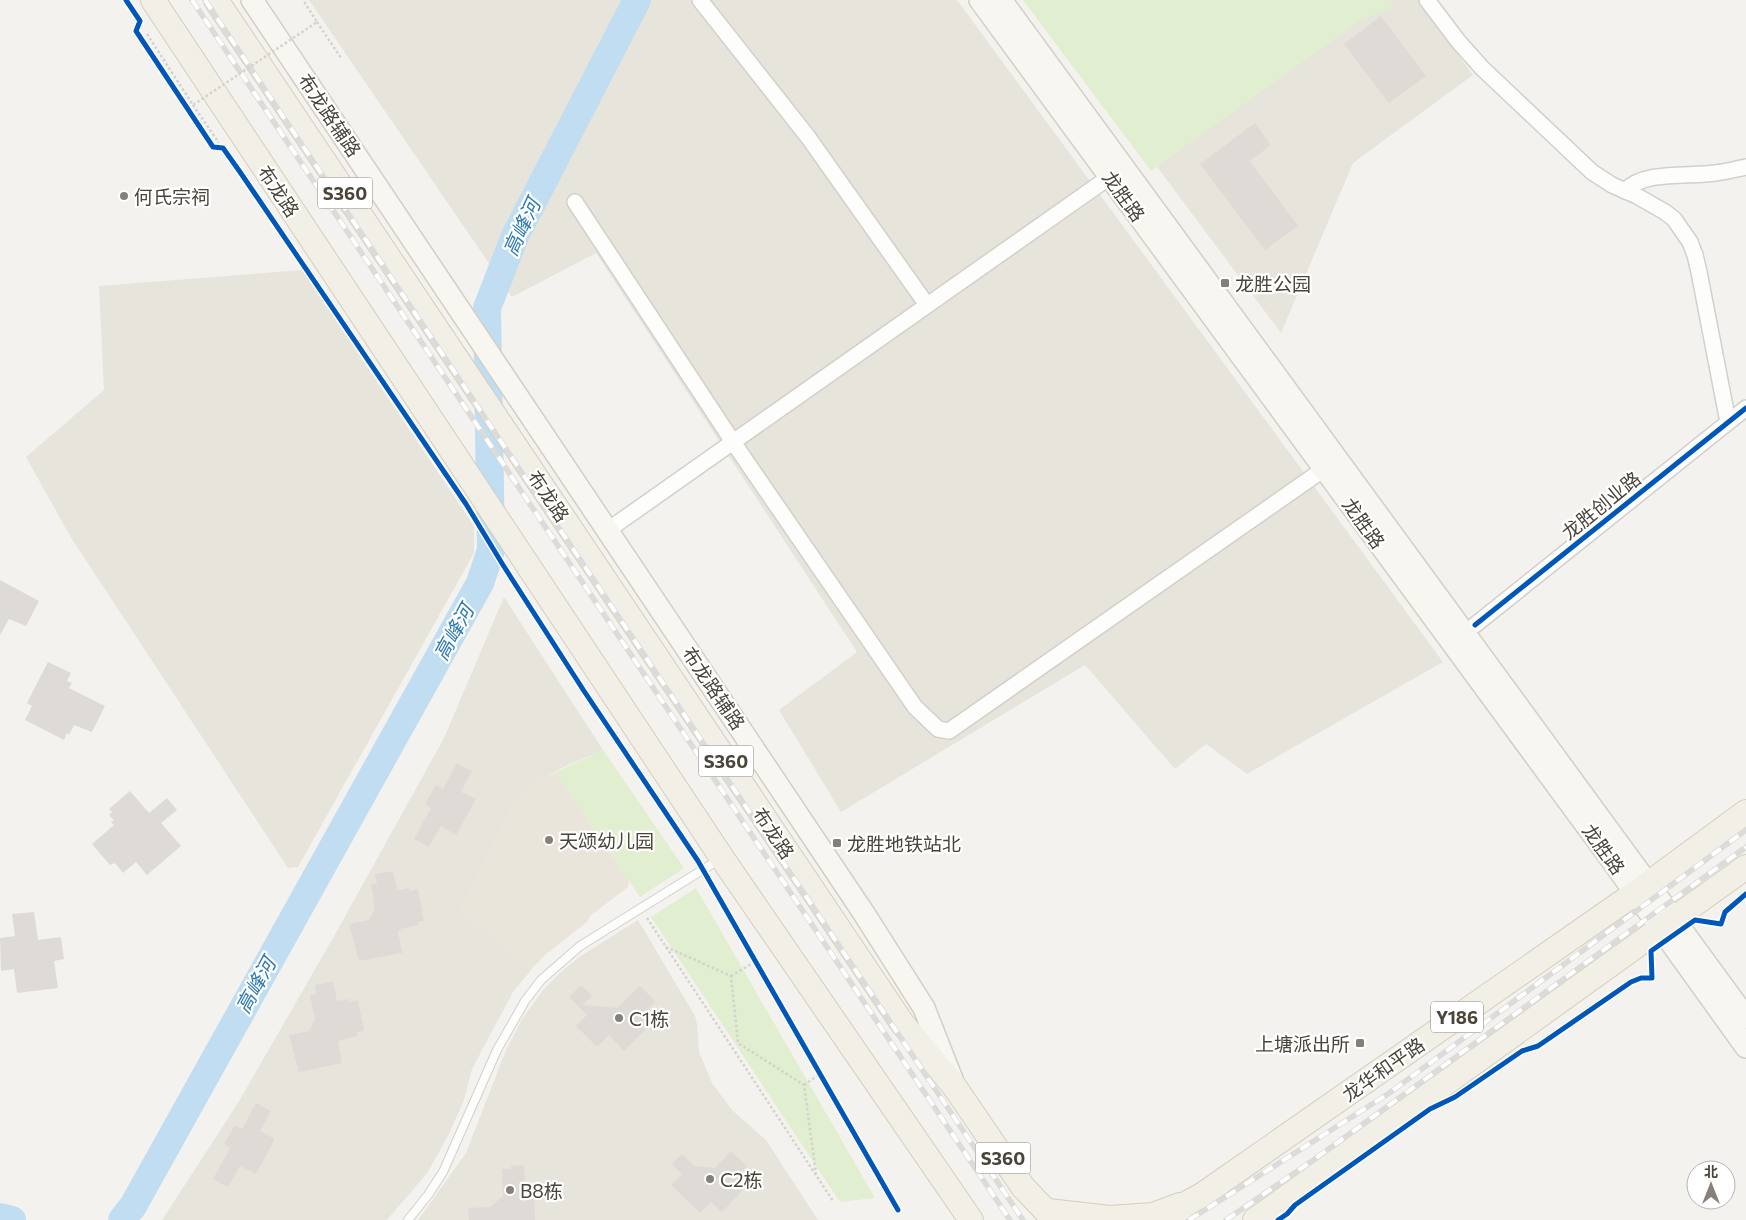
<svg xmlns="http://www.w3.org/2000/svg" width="1746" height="1220" viewBox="0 0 1746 1220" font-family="Commissioner,'Noto Sans SC',sans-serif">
  <rect width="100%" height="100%" fill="#f4f2ee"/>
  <g fill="#e7e4dc">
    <path d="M309,0h648l486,662 -196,112 -41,-30 -31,25 -90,-104 -244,147 -62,-102 78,-58 -261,-399 -84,44z"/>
    <path d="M1360,0h58l55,75 -120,88 -72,170 -132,-177z"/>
    <path d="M302,270l172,256v27l-176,314 -10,1 -218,-332 -44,-79 78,-67 -5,-104z"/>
    <path d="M504,597l99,153 -37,16 -34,18 -8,7 -6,8 -57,112 71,58 -19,23 -41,77 -8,31 -15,34 -21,38 -41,48h-225l76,-117 95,-165 111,-200z"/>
    <path d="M638,920l57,96 2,8 2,28 13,31 20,27 34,30 52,80h-400l48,-67 40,-103 16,-31 21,-29 18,-18 18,-15z"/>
  </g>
  <path fill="#eae5da" d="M556,772l73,109 -1,6 -38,29 -3,6 -42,33 -13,14 -71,-58 57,-112 6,-8 8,-7z"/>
  <g fill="#e1eecf">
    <path d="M1023,0h367l3,8 -32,12 -210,151z"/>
    <path d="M603,750l81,118 -44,29 -84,-125z"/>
    <path d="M696,888l179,310 -35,4 -189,-285z"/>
  </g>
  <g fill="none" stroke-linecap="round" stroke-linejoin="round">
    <g stroke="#c0ddf1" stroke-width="28">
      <path d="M0,1217l12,3"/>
      <path d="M122,1220l11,-14 347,-623 11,-33 -4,-242 28,-72 122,-236"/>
    </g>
  </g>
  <g fill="#dedbd6">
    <path d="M1381,16l45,60 -37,27 -45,-59z"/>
    <path d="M1255,123l16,22 -21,16 48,65 -33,24 -65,-86z"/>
    <path d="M0,580l39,21 -13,25 -17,-7 -9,16z"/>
    <path d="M48,662l23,11 -4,8 5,2 -3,5 36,18 -13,26 -18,-7 -5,10 -2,-2 -3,7 -39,-20 7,-14 -5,-3z"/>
    <path d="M457,763l15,8 -11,21 15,7 -20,36 -15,-9 -12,21 -15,-8 17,-31 -6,-4 11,-19 7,4z"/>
    <path d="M130,791l19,22 18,-15 10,12 -16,13 20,23 -34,29 -11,-13 -13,11 -8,-10 -5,2 -18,-21 22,-19 -3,-3 3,-2 -5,-5 3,-3 -3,-3z"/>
    <path d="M393,871l4,19 12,-2 1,3 8,-2 6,32 -6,1 1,3 -19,4 1,2h-3l4,22 -43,8 -10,-37 20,-4 6,-11 -4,-25 6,-1 -2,-9z"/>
    <path d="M34,912l4,28 23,-3 3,22 -10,2 4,27 -41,5 -3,-24 -13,2 -1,-33 15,-2 -3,-22z"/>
    <path d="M333,982l4,19 12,-2v3l9,-2 6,31 -7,1 1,4 -18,4v1l-2,1 4,21 -43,9 -10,-37 20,-4 6,-11 -5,-25 6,-1 -1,-9z"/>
    <path d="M581,985l11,11 -10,9 35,3 23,-22 15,15 -13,14 9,9 -27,27 -15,-16 -12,12 -21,-21 11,-11 -18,-18z"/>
    <path d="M256,1103l15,8 -11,20 15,8 -19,35 -16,-8 -12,21 -15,-8 17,-31 -6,-4 11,-19 7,4z"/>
    <path d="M731,1151l16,15 -8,8 10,10 -27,28 -11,-10 -11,11 -29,-28 11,-11 -10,-10 10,-10 12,12 21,2z"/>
    <path d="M524,1165l1,22h9l1,33h-66l-1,-12 22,-1 13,-11 -1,-27h9v-3z"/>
  </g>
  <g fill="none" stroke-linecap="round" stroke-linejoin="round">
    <g stroke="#d2d0cb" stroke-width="10">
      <path id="lane" d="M408,1220l20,-25 15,-23 54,-122 28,-49 16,-21 39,-34 140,-87"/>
    </g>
    <g stroke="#d2d0cb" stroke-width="18">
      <g id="street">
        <path d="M700,0l108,137 119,168"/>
        <path d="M1427,0l31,41 24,27 110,104 20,13 25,11 28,16 9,7 16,23 5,13 4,17 29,150"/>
        <path d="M1625,191c19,-21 65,-14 90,-18 11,-1 21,-4 31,-6"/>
        <path d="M575,202l158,240 182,265 23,22 11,2 375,-262"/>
        <path d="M608,530l510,-359"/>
        <path d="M1475,625l271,-217"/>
      </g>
    </g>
    <g stroke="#d3cfc5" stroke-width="24">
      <g id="secondary">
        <path d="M252,0l611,912 61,96 28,71"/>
        <path d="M980,0l628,855 138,192"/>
        <path d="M1001,0l745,1018"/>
      </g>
    </g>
    <g stroke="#d6cebb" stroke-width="26">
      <g id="primary">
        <path d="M153,0l569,858 249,362"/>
        <path d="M216,0l686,1023 52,63 69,101 22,23 18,10"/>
        <path d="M1048,1211l62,7 43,-3 27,-10"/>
        <path d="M1166,1220l23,-18 13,-7 442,-308 102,-75"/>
        <path d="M1255,1220l491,-353"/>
      </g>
    </g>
    <g stroke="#d3d2cc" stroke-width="2.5" stroke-dasharray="2.5 2.5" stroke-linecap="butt">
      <path d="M317,22l24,36"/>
      <path d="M193,105l26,38"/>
      <path d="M647,918l186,283"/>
      <path d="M666,947l65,29 7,67 66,42 12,89"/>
      <path d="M731,976l25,-15"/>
      <path d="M804,1085l16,-11"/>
    </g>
    <use href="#lane" stroke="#fdfdfc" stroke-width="8"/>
    <use href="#street" stroke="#fdfdfc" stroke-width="15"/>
    <use href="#secondary" stroke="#f7f6f1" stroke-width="21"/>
    <use href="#primary" stroke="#f2efe6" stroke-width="24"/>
    <g stroke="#dbdbda" stroke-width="5.5">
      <g id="rail">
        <path d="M192,0l818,1220"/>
        <path d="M205,0l818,1220"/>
        <path d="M1189,1220l199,-126 358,-264"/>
        <path d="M1226,1220l86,-59 434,-314"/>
      </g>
    </g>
    <use href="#rail" stroke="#fff" stroke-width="4" stroke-dasharray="11" stroke-linecap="butt"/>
    <path stroke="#d3d2cc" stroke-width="2.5" stroke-dasharray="2.5 2.5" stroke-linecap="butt" d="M147,34l46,71 124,-83 -14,-22"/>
    <g stroke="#fff" stroke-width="8">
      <g id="cycleway">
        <path d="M126,0l14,21 -4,10 77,116 10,1 17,24 226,332 37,61 81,126 114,170 200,349"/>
        <path d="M1475,625l271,-217"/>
        <path d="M1278,1220l9,-6 8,-9 135,-96 25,-12 67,-46 16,-5 93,-64 10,-4h11l-1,-27 44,-31 26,4 4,-12 21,-18"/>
      </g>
    </g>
    <use href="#cycleway" stroke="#0057b8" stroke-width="5"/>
  </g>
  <g fill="#868178" stroke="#fff" stroke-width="2">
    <circle cx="124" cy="196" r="5"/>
    <rect x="1220" y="278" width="10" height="10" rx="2.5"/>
    <circle cx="549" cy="840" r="5"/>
    <rect x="832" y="838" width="10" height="10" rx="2.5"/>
    <circle cx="619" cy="1018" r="5"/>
    <rect x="1355" y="1038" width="10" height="10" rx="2.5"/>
    <circle cx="710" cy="1179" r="5"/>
    <circle cx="510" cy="1190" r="5"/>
  </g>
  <g text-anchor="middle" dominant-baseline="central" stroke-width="4.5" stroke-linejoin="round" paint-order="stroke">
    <g fill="#fff" stroke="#817c74" stroke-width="1">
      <rect x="317.5" y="177.5" width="55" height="31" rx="4"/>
      <rect x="698.5" y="745.5" width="55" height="31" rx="4"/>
      <rect x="1431" y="1001.5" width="52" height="31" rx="4"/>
      <rect x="975.5" y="1142.5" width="55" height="31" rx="4"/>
    </g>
    <g font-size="18" font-weight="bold" fill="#4b4439">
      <text x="345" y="193">S360</text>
      <text x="726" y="761">S360</text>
      <text x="1457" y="1017">Y186</text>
      <text x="1003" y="1158">S360</text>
    </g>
    <g font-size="19" fill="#4b4439" stroke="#fff">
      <text transform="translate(330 115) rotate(56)">布龙路辅路</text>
      <text transform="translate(279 191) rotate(56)">布龙路</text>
      <text transform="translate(1124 196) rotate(54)">龙胜路</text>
      <text transform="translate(549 496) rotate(56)">布龙路</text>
      <text transform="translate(1601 505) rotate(-39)">龙胜创业路</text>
      <text transform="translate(1364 523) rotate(54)">龙胜路</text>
      <text transform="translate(714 688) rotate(56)">布龙路辅路</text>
      <text transform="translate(774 833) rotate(56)">布龙路</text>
      <text transform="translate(1604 849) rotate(54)">龙胜路</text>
      <text transform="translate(1383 1069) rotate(-35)">龙华和平路</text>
    </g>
    <g font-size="19" fill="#4b4439" stroke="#fff" text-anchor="start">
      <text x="134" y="196">何氏宗祠</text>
      <text x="1235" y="283">龙胜公园</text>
      <text x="559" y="840">天颂幼儿园</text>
      <text x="847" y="843">龙胜地铁站北</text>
      <text x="629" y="1018">C1栋</text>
      <text x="1350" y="1043" text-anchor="end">上塘派出所</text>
      <text x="720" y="1179">C2栋</text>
      <text x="520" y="1190">B8栋</text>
    </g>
    <g font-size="20" font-style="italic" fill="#2e7ab2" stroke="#fff">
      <text transform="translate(521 227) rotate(-65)">高峰河</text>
      <text transform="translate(453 632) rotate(-61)">高峰河</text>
      <text transform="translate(255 985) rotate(-61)">高峰河</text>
    </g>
  </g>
  <g transform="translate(1711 1185)"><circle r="24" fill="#ffffff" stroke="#b7b4b0"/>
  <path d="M0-4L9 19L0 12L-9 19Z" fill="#868178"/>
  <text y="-8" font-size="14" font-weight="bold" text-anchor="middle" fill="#4b4439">北</text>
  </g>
</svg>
